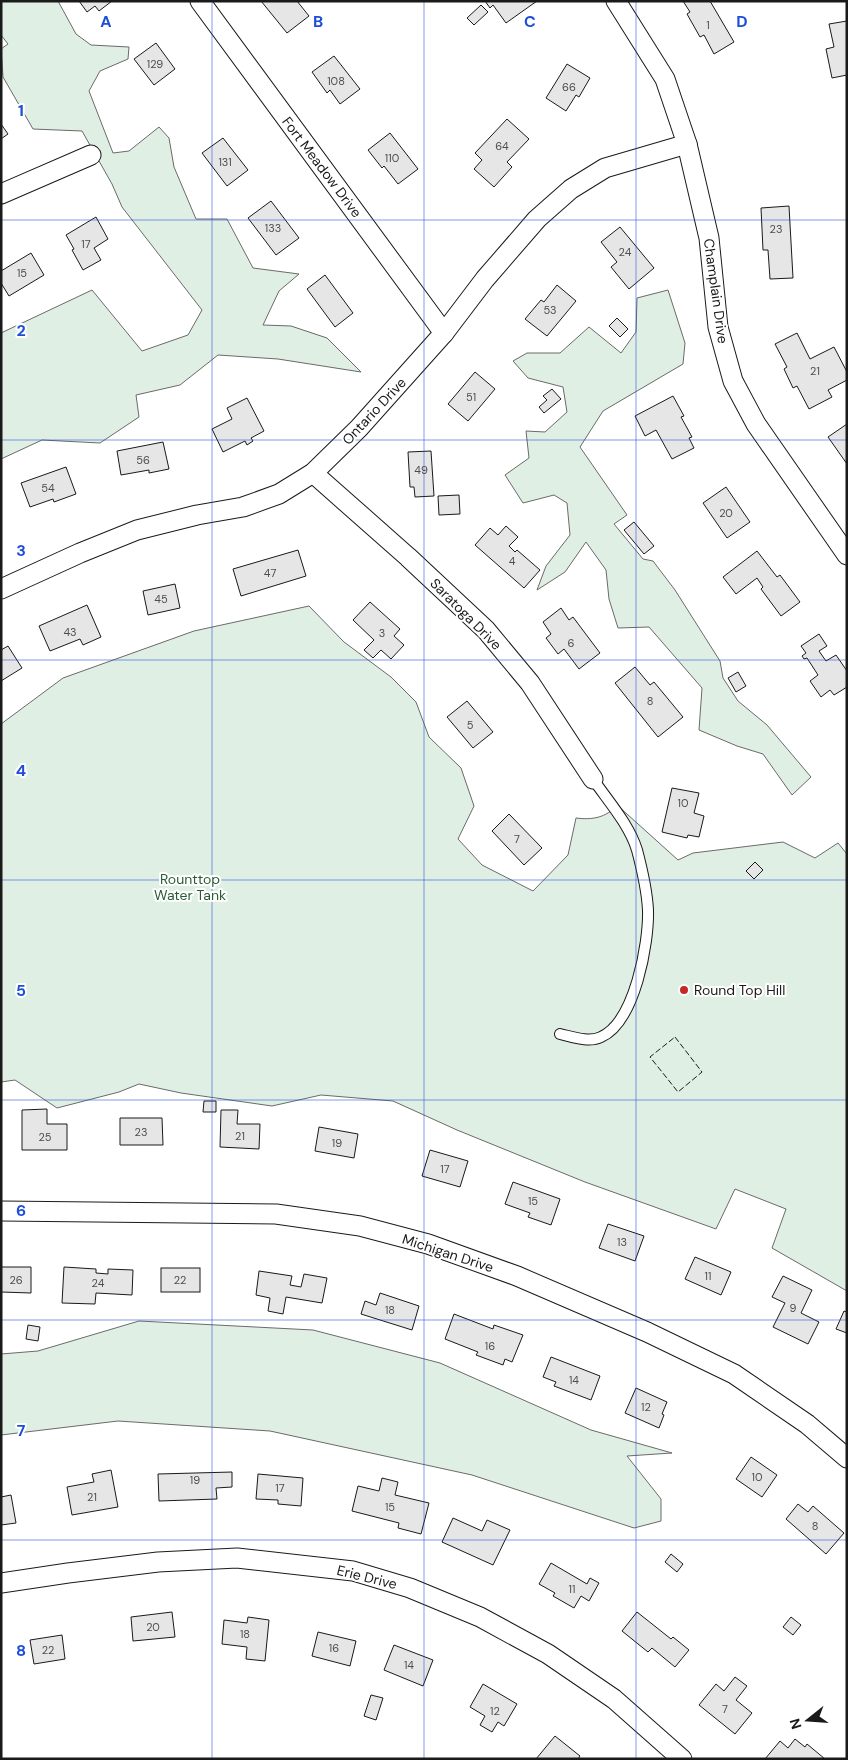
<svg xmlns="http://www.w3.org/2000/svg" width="848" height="1760" viewBox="0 0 848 1760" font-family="'DM Sans',sans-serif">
  <rect width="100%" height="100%" fill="#fff"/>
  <g fill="#e0efe3" stroke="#6a6a6a">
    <path d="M1,1h57l18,33 15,11 38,2 -1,12 -28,12 -11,20 24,62 16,-2 30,-24 10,11 5,29 22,52h31l26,49 46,6 -20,17 -16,34 28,1 36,12 34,34 -83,-13 -60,-4 -38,30 -44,10 3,22 -39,26 -58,-3 -41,19v-126l91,-43 50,61 46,-16 14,-25 -80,-103 -10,-23 -30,-53 -49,-2 -30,-52 -2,-28 7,-5 -7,-9z"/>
    <path d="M668,290l17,53 -2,21 -80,47 -23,36 47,68 -13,9 29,35 10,2 22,29 45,71 3,17 15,23 29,24 44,52 -19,18 -29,-41 -26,-8 -38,-16 3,-42 -53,-61 -31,1 -9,-29 -3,-29 -20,-28 -21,30 -28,18 9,-24 24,-31 -3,-32 -13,-8 -31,8 -18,-28 24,-17 -3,-27 19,1 22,-20 -4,-25 -35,-9 -15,-17 14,-8h33l29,-26 32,26 15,-21 1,-34z"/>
    <path d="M309,606l35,36 47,35 25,25 13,35 32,31 13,38 -16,33 24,26 51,26 35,-36 8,-37c16,2 30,0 41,-13l61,55 15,-7 90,-11 32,16 23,-15 9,11v437l-75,-43 14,-39 -51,-20 -19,40 -131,-47 -128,-52 -64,-29 -72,-6 -49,11 -91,-13 -42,-9 -20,8 -62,16 -42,-28 -14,2v-358l62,-46 131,-47z"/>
    <path d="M139,1321l174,9 127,33 151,67 81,23 -45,3 34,43v22l-27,7 -162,-53 -202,-44 -152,-10 -117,14v-81l37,-3z"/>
  </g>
  <g fill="#e6e6e6" stroke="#1a1a1a">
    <path d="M79,1h33l-13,10 -4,-5 -8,6z"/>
    <path d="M261,1h36l12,15 -22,17z"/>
    <path d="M485,1h52l-31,22 -13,-18 -3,3z"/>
    <path d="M683,1h27l24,41 -20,12 -10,-19 -4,2 -13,-23 3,-2z"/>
    <path d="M481,5l7,7 -14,13 -7,-7z"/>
    <path d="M847,21v54l-15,3 -6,-29 8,-2 -5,-23z"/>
    <path d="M156,43l19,26 -21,16 -20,-26z"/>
    <path d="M334,56l26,33 -20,15 -10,-14 -3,3 -15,-21z"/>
    <path d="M567,64l23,14 -11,19 -3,-2 -10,16 -20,-13z"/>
    <path d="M507,119l22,20 -22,23 5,5 -18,20 -20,-18 8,-9 -7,-7z"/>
    <path d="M1,124l7,10 -7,5z"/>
    <path d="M390,133l28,36 -20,15 -14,-18 -2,2 -14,-18z"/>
    <path d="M223,138l25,32 -21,16 -25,-33z"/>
    <path d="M271,201l28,37 -23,17 -28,-37z"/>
    <path d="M789,206l4,72 -23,1 -2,-29h-5l-2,-42z"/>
    <path d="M96,217l12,22 -14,9 7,12 -18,10 -11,-20 2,-1 -8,-14z"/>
    <path d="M620,227l34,41 -25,21 -18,-22 6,-5 -16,-20z"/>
    <path d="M31,253l13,22 -35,21 -8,-13v-12z"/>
    <path d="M325,275l28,38 -18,14 -28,-38z"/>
    <path d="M557,285l19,16 -29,35 -22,-17 16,-19 3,2z"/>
    <path d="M617,318l11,11 -8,8 -11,-11z"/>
    <path d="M797,333l13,26 24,-12 13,25v8l-19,10 4,7 -23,12 -12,-23 -4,2 -9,-19 3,-2 -12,-23z"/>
    <path d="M475,372l20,17 -27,32 -20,-17z"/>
    <path d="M552,389l9,10 -17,14 -5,-6 8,-7 -4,-4z"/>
    <path d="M673,396l11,20 -3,1 11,20 -3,1 5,10 -22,11 -16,-29 -11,6 -10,-20z"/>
    <path d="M247,398l17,33 -13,7 2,3 -6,4 -2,-4 -22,11 -11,-23 20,-10 -5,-11z"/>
    <path d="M847,424v40l-19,-27z"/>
    <path d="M163,442l6,27 -20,4v-3l-28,5 -4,-24z"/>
    <path d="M431,451l3,45 -19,1 -1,-10h-4l-2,-35z"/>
    <path d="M66,467l10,27 -22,8 -1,-3 -23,8 -9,-24z"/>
    <path d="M726,487l24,35 -23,16 -24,-35z"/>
    <path d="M459,495l1,19 -21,1 -1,-19z"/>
    <path d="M634,522l20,24 -10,8 -20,-24z"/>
    <path d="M506,526l12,11 -9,9 6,6 2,-2 23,20 -16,18 -49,-43 15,-17 8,7z"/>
    <path d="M298,550l8,26 -65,20 -8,-27z"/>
    <path d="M757,551l20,26 3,-2 20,27 -19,14 -20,-27 2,-2 -6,-9 -21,16 -13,-17z"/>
    <path d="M175,584l5,24 -32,7 -5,-24z"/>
    <path d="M370,602l30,27 -6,7 10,9 -13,14 -10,-9 -8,8 -9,-8 10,-10 -21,-20z"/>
    <path d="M87,605l14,32 -18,8 -3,-6 -30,12 -11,-25z"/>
    <path d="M561,608l8,12 4,-3 27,36 -21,16 -15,-20 -6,5 -12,-16 5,-4 -8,-12z"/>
    <path d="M819,634l8,12 -8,5 7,10 10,-6 11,16v16l-13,8 -4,-5 -9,7 -11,-16 8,-6 -11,-17 -3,1 -2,-3 4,-3 -5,-7z"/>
    <path d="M8,646l14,22 -21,13v-31z"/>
    <path d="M635,667l15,18 4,-3 29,35 -25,20 -43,-54z"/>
    <path d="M738,672l8,14 -10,6 -8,-14z"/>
    <path d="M467,701l26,31 -20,16 -26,-31z"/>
    <path d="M672,788l27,5 -5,20 10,3 -5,21 -11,-2 -1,3 -25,-6z"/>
    <path d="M509,814l33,34 -18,17 -32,-34z"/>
    <path d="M755,862l8,8 -9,9 -8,-8z"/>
    <path d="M204,1101h12v11h-13z"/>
    <path d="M47,1109v15h20v26h-45v-40z"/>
    <path d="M221,1110h17l-1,14h23l-1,25 -39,-2z"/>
    <path d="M120,1118h42l1,27h-43z"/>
    <path d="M319,1127l39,7 -4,24 -39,-7z"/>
    <path d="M430,1150l38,11 -8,26 -38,-11z"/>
    <path d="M513,1182l47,17 -9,26 -23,-8 2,-4 -25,-9z"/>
    <path d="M608,1224l36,12 -9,25 -36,-13z"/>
    <path d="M695,1257l36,15 -10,23 -36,-16z"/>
    <path d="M1,1267h30v26l-30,-1z"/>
    <path d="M64,1267l32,2v4l12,1v-5l25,1 -1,25 -36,-2 -1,11 -33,-1z"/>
    <rect x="161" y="1268" width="39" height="24"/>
    <path d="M259,1271l33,5 -2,9 11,2 3,-13 23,4 -5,25 -36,-6 -3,17 -15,-3 2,-13 -14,-3z"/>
    <path d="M783,1276l29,14 -11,23 18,9 -11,22 -35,-17 12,-24 -13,-6z"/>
    <path d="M380,1293l39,13 -7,24 -51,-16 4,-13 11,4z"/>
    <path d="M844,1311l3,1v21l-11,-4z"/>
    <path d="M454,1314l39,15 1,-4 29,10 -11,27 -7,-3 -2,6 -27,-10 2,-3 -33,-13z"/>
    <path d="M28,1325l12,2 -2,14 -12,-2z"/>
    <path d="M551,1357l49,19 -9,24 -37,-14 2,-4 -13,-5z"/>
    <path d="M636,1388l31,14 -5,12 2,1 -5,13 -34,-15z"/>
    <path d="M751,1457l26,18 -15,22 -26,-18z"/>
    <path d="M111,1470l7,37 -46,8 -5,-28 27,-5 -2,-8z"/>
    <path d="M232,1472v15l-16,1 1,11 -58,2 -1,-27z"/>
    <path d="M258,1474l45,4 -2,28 -23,-2v-4l-22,-1z"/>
    <path d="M382,1478l16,4 -3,13 34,8 -8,31 -23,-6 1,-5 -47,-12 6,-25 21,5z"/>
    <path d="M11,1495l5,28 -15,2v-28z"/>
    <path d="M798,1504l10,8 5,-6 31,27 -18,21 -40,-35z"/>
    <path d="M453,1518l29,13 5,-11 23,10 -17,35 -51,-23z"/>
    <path d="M671,1554l12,10 -6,8 -12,-10z"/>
    <path d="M551,1563l36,21 3,-6 9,5 -10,18 -8,-5 -7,12 -21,-12 2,-3 -16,-9z"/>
    <path d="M172,1612l3,25 -42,4 -2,-24z"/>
    <path d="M637,1612l34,27 2,-2 16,13 -14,17 -23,-19 -4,4 -26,-21z"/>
    <path d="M248,1617l21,3 -4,41 -19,-2 1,-12 -25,-3 2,-24 23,3z"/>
    <path d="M791,1617l10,8 -8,10 -10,-8z"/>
    <path d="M318,1632l38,9 -6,25 -38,-10z"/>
    <path d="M62,1635l3,24 -31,5 -4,-24z"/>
    <path d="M394,1645l39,15 -10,26 -39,-16z"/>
    <path d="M735,1677l12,9 -11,14 16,13 -17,21 -36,-29 17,-21 8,7z"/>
    <path d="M483,1684l34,20 -13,22 -6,-4 -6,10 -12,-7 5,-9 -15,-9z"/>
    <path d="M371,1695l12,3 -7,22 -12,-4z"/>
    <path d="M555,1736l25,20 -2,3h-42z"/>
    <path d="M795,1739l10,8 2,-3 18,15h-60l15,-18 8,7z"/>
  </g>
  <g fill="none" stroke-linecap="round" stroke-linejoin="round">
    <g stroke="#1a1a1a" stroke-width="12">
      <path id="service" d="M560,1034c13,3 29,9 41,3 34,-15 48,-94 47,-127 -1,-20 -6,-41 -11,-60 -8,-26 -29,-49 -44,-71"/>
    </g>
    <g stroke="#1a1a1a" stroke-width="21">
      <g id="minor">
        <path d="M200,1l244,332"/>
        <path d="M616,1l49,78 22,65 22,94 9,89 15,54 23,43 91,131"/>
        <path d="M1,194l90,-39"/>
        <path d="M313,473l95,84 78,73 44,53 63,96"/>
        <path d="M1,589l79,-36 57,-23 60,-15 46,-8 36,-13 34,-21 46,-45 85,-95 41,-54 52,-60 34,-30 34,-21 82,-24"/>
        <path d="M1,1211l275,3 84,12 68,18 89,32 130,56 87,42 73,50 40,34"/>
        <path d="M1,1583l67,-10 90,-11 79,-4 116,13 57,17 70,29 68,37 66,45 68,60"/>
      </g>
    </g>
    <use href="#service" stroke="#fff" stroke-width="10"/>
    <use href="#minor" stroke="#fff" stroke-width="19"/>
    <path stroke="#1a1a1a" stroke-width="1" stroke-dasharray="6 2.5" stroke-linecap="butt" d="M675,1037l27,35 -24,20 -28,-35z"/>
  </g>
  <path fill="none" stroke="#1d4ed8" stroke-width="1" stroke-opacity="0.55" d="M212,1v1758M424,1v1758M636,1v1758M1,220h846M1,440h846M1,660h846M1,880h846M1,1100h846M1,1320h846M1,1540h846"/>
  <circle fill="#c62828" stroke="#fff" stroke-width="2" cx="684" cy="990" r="5"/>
  <g text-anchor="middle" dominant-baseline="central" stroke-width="4" stroke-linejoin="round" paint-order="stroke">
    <g font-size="11" fill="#4d4d4d">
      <text x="708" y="25">1</text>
      <text x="155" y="64">129</text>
      <text x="336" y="81">108</text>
      <text x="569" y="87">66</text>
      <text x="502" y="146">64</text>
      <text x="392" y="158">110</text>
      <text x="225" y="162">131</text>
      <text x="273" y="228">133</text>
      <text x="776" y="229">23</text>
      <text x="86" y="244">17</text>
      <text x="625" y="252">24</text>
      <text x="22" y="273">15</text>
      <text x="550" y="310">53</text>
      <text x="815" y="371">21</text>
      <text x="471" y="397">51</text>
      <text x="143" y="460">56</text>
      <text x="421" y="470">49</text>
      <text x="48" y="488">54</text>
      <text x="726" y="513">20</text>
      <text x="512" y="561">4</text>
      <text x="270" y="573">47</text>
      <text x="161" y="599">45</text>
      <text x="70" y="632">43</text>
      <text x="382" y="633">3</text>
      <text x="571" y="643">6</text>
      <text x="650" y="701">8</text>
      <text x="470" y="725">5</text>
      <text x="683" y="803">10</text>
      <text x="517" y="839">7</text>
      <text x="141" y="1132">23</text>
      <text x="240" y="1136">21</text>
      <text x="45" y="1137">25</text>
      <text x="337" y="1143">19</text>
      <text x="445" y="1169">17</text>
      <text x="533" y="1201">15</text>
      <text x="622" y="1242">13</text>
      <text x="708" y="1276">11</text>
      <text x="16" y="1280">26</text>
      <text x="180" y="1280">22</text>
      <text x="98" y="1283">24</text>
      <text x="793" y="1308">9</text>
      <text x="390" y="1310">18</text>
      <text x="490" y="1346">16</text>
      <text x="574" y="1380">14</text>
      <text x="646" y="1407">12</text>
      <text x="757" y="1477">10</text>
      <text x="195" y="1480">19</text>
      <text x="280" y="1488">17</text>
      <text x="92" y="1497">21</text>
      <text x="390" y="1507">15</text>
      <text x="815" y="1526">8</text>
      <text x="572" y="1589">11</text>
      <text x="153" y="1627">20</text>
      <text x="245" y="1634">18</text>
      <text x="334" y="1648">16</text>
      <text x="48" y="1650">22</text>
      <text x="409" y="1665">14</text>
      <text x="725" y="1709">7</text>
      <text x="495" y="1711">12</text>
    </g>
    <g font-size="14" fill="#1a1a1a" stroke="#fff">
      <text transform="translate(322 167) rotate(53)">Fort Meadow Drive</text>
      <text transform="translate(716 291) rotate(82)">Champlain Drive</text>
      <text transform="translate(374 411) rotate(-47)">Ontario Drive</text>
      <text transform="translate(466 614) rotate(45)">Saratoga Drive</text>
      <text transform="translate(448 1253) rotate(18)">Michigan Drive</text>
      <text transform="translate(367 1577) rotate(14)">Erie Drive</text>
    </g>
    <g font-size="14" fill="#2b5a34" stroke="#fff">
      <text x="190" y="879">Rounttop<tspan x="190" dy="16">Water Tank</tspan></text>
    </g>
    <g font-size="14" fill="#1a1a1a" stroke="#fff" text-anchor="start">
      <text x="694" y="990">Round Top Hill</text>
    </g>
  </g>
  <g font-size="16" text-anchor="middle" font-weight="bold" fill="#1d4ed8" stroke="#fff" stroke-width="4" stroke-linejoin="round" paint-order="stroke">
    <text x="106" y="27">A</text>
    <text x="318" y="27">B</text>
    <text x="530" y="27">C</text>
    <text x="742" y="27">D</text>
    <text x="21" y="116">1</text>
    <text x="21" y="336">2</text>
    <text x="21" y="556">3</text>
    <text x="21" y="776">4</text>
    <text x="21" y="996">5</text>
    <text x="21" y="1216">6</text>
    <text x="21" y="1436">7</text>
    <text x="21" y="1656">8</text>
  </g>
  <rect width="848" height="1760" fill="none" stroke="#1a1a1a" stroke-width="5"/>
  <g transform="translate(808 1720) rotate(253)" stroke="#ffffff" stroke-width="4" paint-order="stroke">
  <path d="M0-4L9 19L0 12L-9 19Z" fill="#1a1a1a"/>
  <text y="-8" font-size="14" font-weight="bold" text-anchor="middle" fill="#1a1a1a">N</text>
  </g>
</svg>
